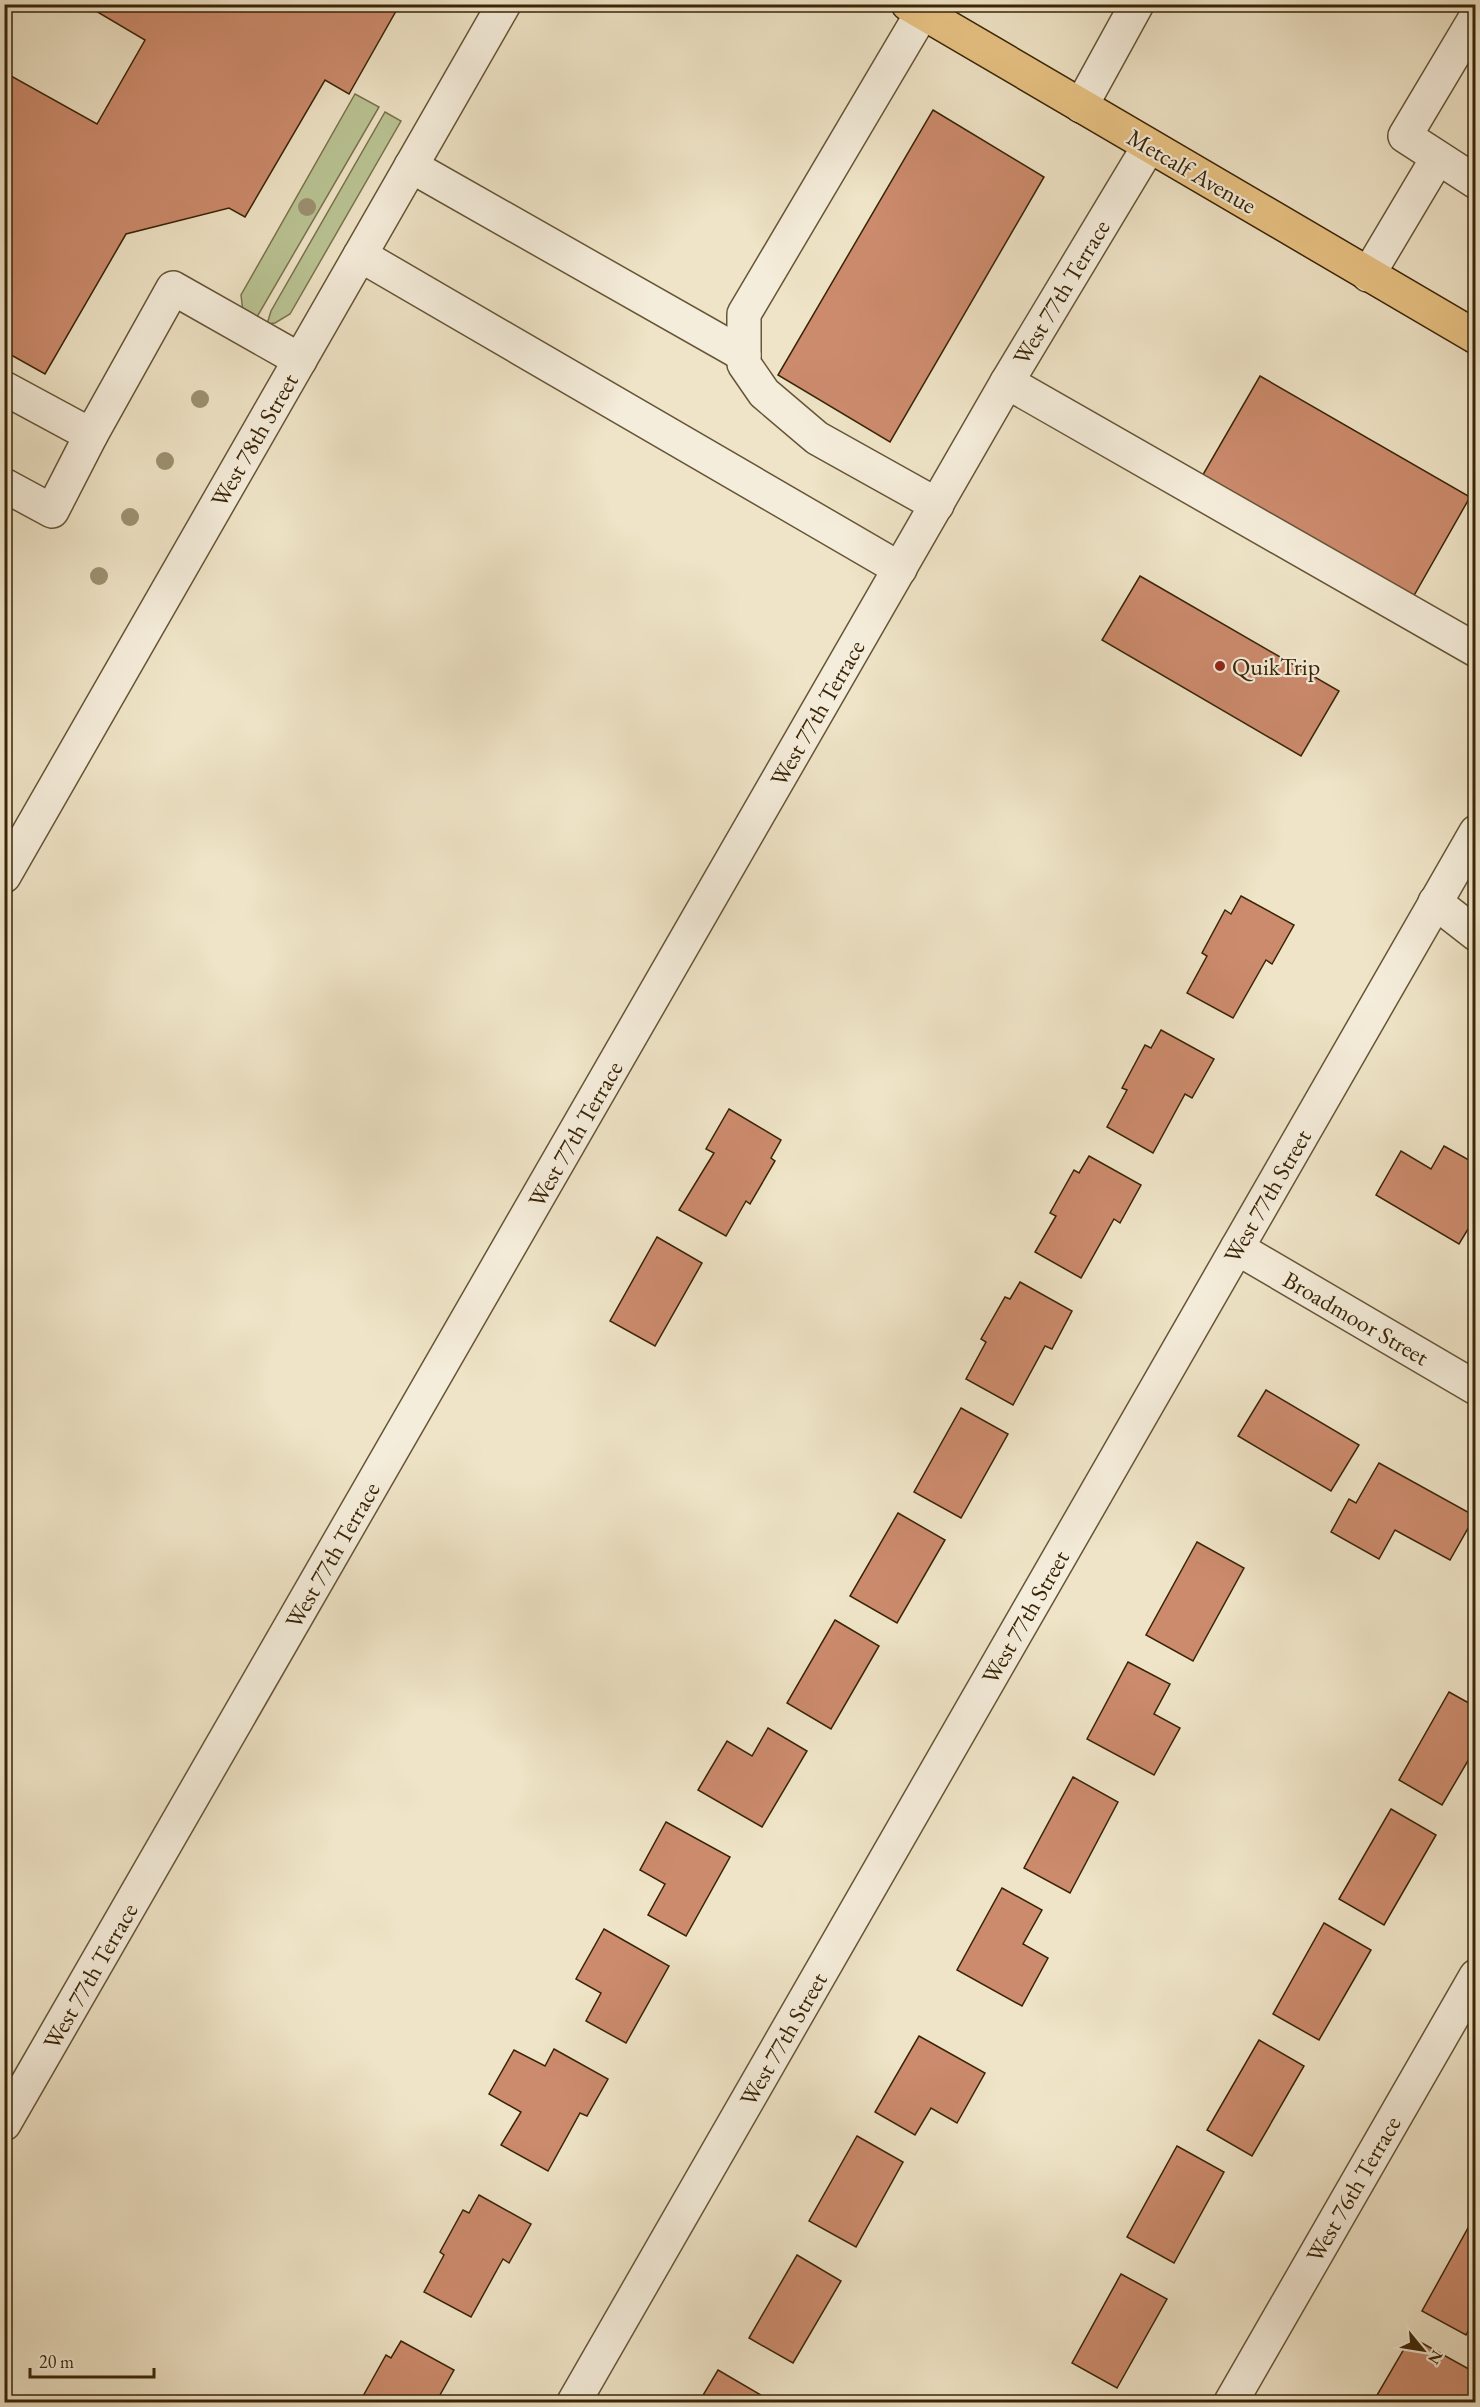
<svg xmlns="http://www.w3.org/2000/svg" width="1480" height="2407" viewBox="0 0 1480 2407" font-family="'EB Garamond',serif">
  <rect width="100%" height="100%" fill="#efe4c7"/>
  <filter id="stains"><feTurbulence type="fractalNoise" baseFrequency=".00333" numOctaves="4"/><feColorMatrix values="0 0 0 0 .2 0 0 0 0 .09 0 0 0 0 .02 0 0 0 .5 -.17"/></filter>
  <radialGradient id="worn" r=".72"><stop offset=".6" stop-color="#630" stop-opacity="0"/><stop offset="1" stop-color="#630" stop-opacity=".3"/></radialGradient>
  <g fill="#bac494" stroke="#7a744d" stroke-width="1.5">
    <path d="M355,94l24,13 -125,215 -11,-10 -2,-17z"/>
    <path d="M385,112l16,9 -111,193 -15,9 -8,1 4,-13z"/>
  </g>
  <g fill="#cc8b6d" stroke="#392506" stroke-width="1.5">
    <path d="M84,4h316l-51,90 -24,-14 -80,137 -16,-9 -103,26 -81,140 -41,-23v-279l93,52 48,-84z"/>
    <path d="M933,110l111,67 -154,265 -112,-67z"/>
    <path d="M1260,376l210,121 -58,102 -211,-121z"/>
    <path d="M1140,576l199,115 -38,65 -199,-116z"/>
    <path d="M1241,896l53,29 -22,39 -6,-4 -33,58 -46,-25 20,-37 -5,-3 23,-43 6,4z"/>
    <path d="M1161,1030l53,29 -22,39 -7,-4 -32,59 -46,-26 20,-37 -5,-2 23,-43 6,3z"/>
    <path d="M729,1109l52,31 -10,18 4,3 -25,43 -4,-3 -20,35 -47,-26 35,-57 -8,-4z"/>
    <path d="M1444,1146l32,18 -5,13 5,2v37l-17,28 -83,-49 25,-44 30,18z"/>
    <path d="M1089,1156l52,29 -21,38 -6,-4 -33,59 -46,-26 21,-36 -6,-3 24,-43 5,3z"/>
    <path d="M657,1237l45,26 -47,83 -45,-25z"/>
    <path d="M1020,1282l52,29 -20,38 -7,-3 -32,59 -47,-26 20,-37 -5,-3 24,-42 5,2z"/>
    <path d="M1266,1390l93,55 -28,46 -93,-55z"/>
    <path d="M961,1408l47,26 -47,84 -47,-26z"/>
    <path d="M1379,1463l96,53 -25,44 -55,-30 -16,29 -48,-27 18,-33 7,4z"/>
    <path d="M898,1513l47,27 -48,83 -47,-27z"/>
    <path d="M1197,1542l47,26 -51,93 -47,-26z"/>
    <path d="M835,1620l44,26 -48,83 -44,-26z"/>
    <path d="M1128,1662l42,22 -16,30 26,14 -26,47 -67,-36z"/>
    <path d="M1449,1692l27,15v40l-34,58 -43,-25z"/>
    <path d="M768,1728l39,23 -45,76 -64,-37 29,-49 25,15z"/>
    <path d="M1073,1777l45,25 -48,91 -46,-25z"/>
    <path d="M1391,1809l45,26 -52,90 -45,-26z"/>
    <path d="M666,1822l64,35 -44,79 -38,-21 17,-31 -25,-14z"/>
    <path d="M1002,1888l40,22 -19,34 25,14 -26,48 -65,-36z"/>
    <path d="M1324,1923l47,27 -52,90 -46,-26z"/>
    <path d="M604,1929l65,37 -43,77 -40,-22 15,-28 -25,-14z"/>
    <path d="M919,2036l66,37 -28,50 -26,-15 -16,27 -40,-23z"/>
    <path d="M1259,2040l45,26 -52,90 -45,-26z"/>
    <path d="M554,2049l54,30 -21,37 -7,-3 -32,58 -47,-26 20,-33 -32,-18 25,-44 31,16z"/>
    <path d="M857,2136l46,26 -47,85 -47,-26z"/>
    <path d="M1177,2146l47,26 -50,91 -47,-26z"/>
    <path d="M479,2195l52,29 -22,39 -6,-4 -32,58 -47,-25 20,-37 -4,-3 23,-42 6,3z"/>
    <path d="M1468,2228l8,4v86l-10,17 -44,-24z"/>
    <path d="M797,2255l44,26 -48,82 -44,-25z"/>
    <path d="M1121,2274l46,25 -50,89 -45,-25z"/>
    <path d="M1411,2337l65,36v29h-103z"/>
    <path d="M401,2341l53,29 -18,32h-70l1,-1 -5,-3 24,-43 5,3z"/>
    <path d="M718,2370l55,32h-74z"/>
  </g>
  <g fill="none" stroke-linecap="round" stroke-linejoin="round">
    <g stroke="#665536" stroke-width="36">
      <g id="minor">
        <path d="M922,13l-178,301v50l20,29 53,45 120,67"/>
        <path d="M1476,17l-71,119 71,46"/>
        <path d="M1081,106l56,-102"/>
        <path d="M411,166l333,189"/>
        <path d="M360,255l540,314"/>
        <path d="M1368,275l69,-116"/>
        <path d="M1007,382l469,268"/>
        <path d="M4,388l87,47 82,-147 127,72"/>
        <path d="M4,485l48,26 39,-76"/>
        <path d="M4,876l500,-872"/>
        <path d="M1435,902l41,32"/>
        <path d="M1237,1248l239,140"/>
        <path d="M4,2124l1003,-1742 142,-236"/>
        <path d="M574,2402l902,-1570"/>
        <path d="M1231,2402l245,-426"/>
      </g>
    </g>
    <g stroke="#392506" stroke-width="36">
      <path id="major" d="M908,4l568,333"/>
    </g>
    <use href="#minor" stroke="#f5eddb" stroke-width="33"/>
    <use href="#major" stroke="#e8c284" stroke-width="33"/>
  </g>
  <g fill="#9c9171">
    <circle cx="307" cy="207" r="9"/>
    <circle cx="200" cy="399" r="9"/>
    <circle cx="165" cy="461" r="9"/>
    <circle cx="130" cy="517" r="9"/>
    <circle cx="99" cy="576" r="9"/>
  </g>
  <circle fill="#8f2418" stroke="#f5eddb" stroke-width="2" cx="1220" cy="666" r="6"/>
  <g text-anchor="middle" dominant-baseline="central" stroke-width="4.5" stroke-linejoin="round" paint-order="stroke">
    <g font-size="24" fill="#392506" stroke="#f5eddb">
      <text transform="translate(1192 171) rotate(30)">Metcalf Avenue</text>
      <text transform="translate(1061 292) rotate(-59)">West 77th Terrace</text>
      <text transform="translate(254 440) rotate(-60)">West 78th Street</text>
      <text transform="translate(817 713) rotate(-60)">West 77th Terrace</text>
      <text transform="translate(575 1134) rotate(-60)">West 77th Terrace</text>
      <text transform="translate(1267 1196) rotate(-60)">West 77th Street</text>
      <text transform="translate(1356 1318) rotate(30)">Broadmoor Street</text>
      <text transform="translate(332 1555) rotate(-60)">West 77th Terrace</text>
      <text transform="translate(1025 1617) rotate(-60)">West 77th Street</text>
      <text transform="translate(90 1976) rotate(-60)">West 77th Terrace</text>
      <text transform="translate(783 2039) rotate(-60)">West 77th Street</text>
      <text transform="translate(1353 2189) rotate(-60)">West 76th Terrace</text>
    </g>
    <g font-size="24" fill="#392506" stroke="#f5eddb" text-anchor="start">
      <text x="1232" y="666">QuikTrip</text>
    </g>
  </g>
  <rect width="1480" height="2407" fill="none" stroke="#efe4c7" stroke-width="24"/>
  <rect x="6" y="6" width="1468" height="2395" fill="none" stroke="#392506" stroke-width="3"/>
  <rect x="12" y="12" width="1456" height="2383" fill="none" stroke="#392506" stroke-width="1.5"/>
  <g transform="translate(1423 2350) rotate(120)" stroke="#f5eddb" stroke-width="4.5" paint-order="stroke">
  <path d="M0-4.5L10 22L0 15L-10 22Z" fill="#392506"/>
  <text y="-9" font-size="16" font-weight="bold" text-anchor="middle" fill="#392506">N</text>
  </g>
  <path d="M30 2368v9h124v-9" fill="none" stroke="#392506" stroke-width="3"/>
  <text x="39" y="2368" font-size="18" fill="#392506" stroke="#f5eddb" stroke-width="4.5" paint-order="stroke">20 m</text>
  <rect width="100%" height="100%" filter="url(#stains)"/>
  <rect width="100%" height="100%" fill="url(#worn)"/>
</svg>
